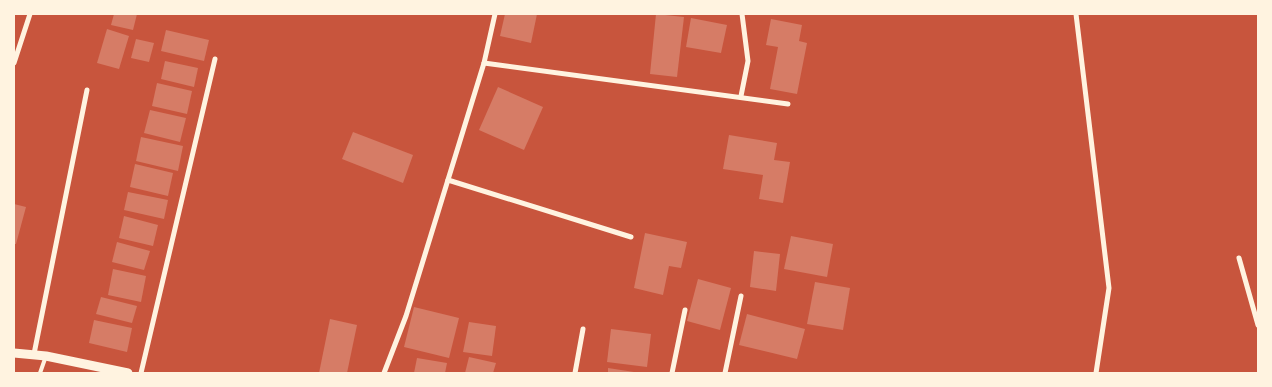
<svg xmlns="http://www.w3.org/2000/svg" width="1272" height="387" viewBox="0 0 1272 387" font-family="Bitter,serif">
  <rect width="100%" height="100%" fill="#c8553d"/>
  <g fill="#d67c66">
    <path d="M114,14h23l-4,16 -22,-5z"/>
    <path d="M505,14h32l-6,29 -31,-7z"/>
    <path d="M656,14l28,3 -7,60 -27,-3z"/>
    <path d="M691,18l36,7 -6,28 -35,-6z"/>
    <path d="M771,19l31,6 -3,16 8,2 -10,51 -27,-5 8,-42 -12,-2z"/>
    <path d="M107,29l22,7 -10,33 -22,-6z"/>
    <path d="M166,30l43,10 -5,21 -43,-10z"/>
    <path d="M136,39l18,4 -5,19 -18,-4z"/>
    <path d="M165,61l33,7 -4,19 -33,-8z"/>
    <path d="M157,83l35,8 -5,23 -35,-8z"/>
    <path d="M498,87l45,20 -19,43 -45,-20z"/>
    <path d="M150,110l36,8 -6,24 -36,-9z"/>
    <path d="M353,132l60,23 -10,28 -61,-24z"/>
    <path d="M729,135l48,8 -3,17 16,2 -7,41 -24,-4 4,-24 -40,-6z"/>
    <path d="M141,137l42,9 -5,25 -42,-10z"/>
    <path d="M135,164l38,9 -5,23 -38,-9z"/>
    <path d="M128,192l40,8 -4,19 -40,-9z"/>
    <path d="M14,204l12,3 -10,37h-2z"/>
    <path d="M124,216l34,9 -5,21 -34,-8z"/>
    <path d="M645,233l42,9 -6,26 -12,-2 -6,29 -29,-7z"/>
    <path d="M791,236l42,8 -6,33 -43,-8z"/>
    <path d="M117,242l33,9 -6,19 -32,-8z"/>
    <path d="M754,251l26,3 -4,37 -26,-4z"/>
    <path d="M113,269l33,7 -5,26 -33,-7z"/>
    <path d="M698,279l33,9 -11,42 -33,-9z"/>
    <path d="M815,282l35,6 -7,42 -36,-6z"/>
    <path d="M101,297l36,9 -5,17 -36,-9z"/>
    <path d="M414,307l45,11 -10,40 -45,-11z"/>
    <path d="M747,314l58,15 -8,30 -58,-14z"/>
    <path d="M330,319l27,6 -10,48h-28z"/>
    <path d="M94,320l38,8 -5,24 -38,-9z"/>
    <path d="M469,322l27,4 -4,30 -29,-4z"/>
    <path d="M611,329l40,5 -4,33 -40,-5z"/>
    <path d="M469,357l27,6 -3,10h-28z"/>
    <path d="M417,358l30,5 -2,10h-31z"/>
    <path d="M608,368l26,4v1h-26z"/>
  </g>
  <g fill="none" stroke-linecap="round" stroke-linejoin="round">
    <path stroke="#fff3e0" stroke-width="4" d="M40,373l6,-17"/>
    <g stroke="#fff3e0" stroke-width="5">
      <path d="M1076,14l33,274 -13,85"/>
      <path d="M14,63l16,-49"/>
      <path d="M484,63l304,41"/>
      <path d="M741,96l7,-35 -6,-47"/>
      <path d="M448,180l183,57"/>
      <path d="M1239,258l19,67"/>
      <path d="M34,354l53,-264"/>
      <path d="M141,373l74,-314"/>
      <path d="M384,373l22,-57 78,-253 11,-49"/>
      <path d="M575,373l8,-44"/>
      <path d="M672,373l13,-63"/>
      <path d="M725,373l16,-77"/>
    </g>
    <path stroke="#fff3e0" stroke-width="9" d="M14,353l32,3 82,17"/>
  </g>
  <rect width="1272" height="387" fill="none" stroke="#fff3e0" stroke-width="30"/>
</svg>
